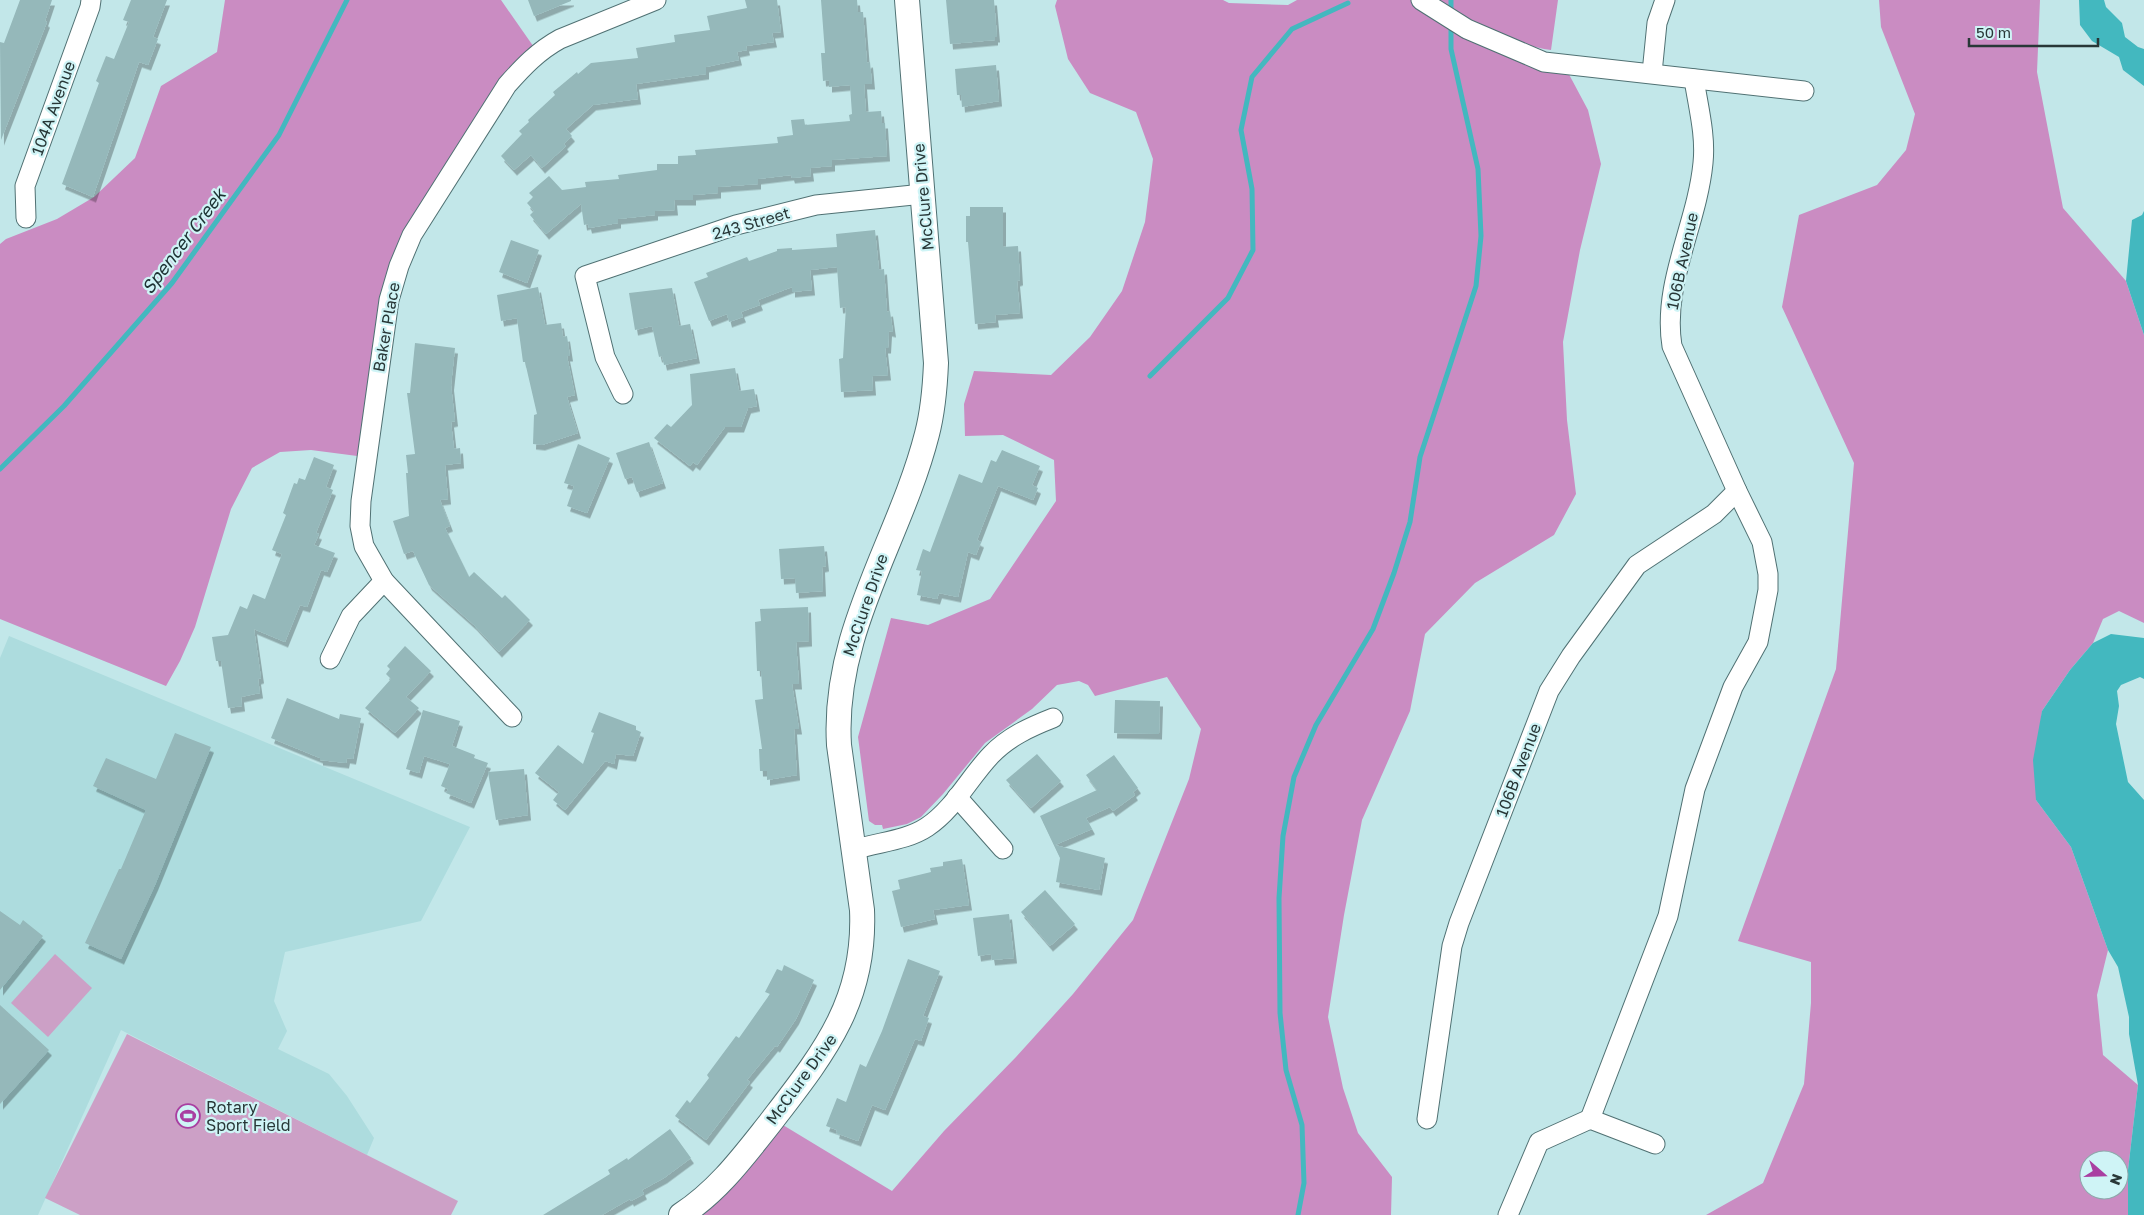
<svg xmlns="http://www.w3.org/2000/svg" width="2144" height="1215" viewBox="0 0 2144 1215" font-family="'Golos Text',sans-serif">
  <defs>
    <filter id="shadow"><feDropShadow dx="3" dy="5.5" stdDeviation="0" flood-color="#0004"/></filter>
  </defs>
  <rect width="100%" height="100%" fill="#c2e7e9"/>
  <path fill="#addcde" d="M9,636l461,191 -49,94 -136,31 -11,49 13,30 -9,18 51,25 18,22 27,42 -7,17 -246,-125 -83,185h-38v-557z"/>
  <g fill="#cca0c6">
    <path d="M55,954l37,34 -44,49 -37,-34z"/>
    <path d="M127,1034l331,167 -7,14h-371l-35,-17z"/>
  </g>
  <g fill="#ca8cc2" fill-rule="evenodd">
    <path d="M225,0h276l37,53 -126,182 -47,222 -54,-7 -31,2 -28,16 -21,41 -36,118 -15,34 -14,25 -166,-67v-375l6,-5 51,-20 37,-22 41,-39 26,-72 56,-34z"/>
    <path d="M1057,0h166l6,3 59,2 9,-5h124l143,65 24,45 13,54 -21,86 -17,92 4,78 9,74 -22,41 -79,48 -50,51 -15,77 -48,109 -18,95 -16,102 15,71 15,45 34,44 -1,38h-710l92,-96 119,72 52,-60 72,-74 57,-63 60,-74 56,-141 12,-50 -34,-52 -72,19 -7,-11 -9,-4 -22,4 -25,24 -47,34 -42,51 -22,23 -14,7 -24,5 -1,-4h-7l-6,-4 -11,-84 33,-119 37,7 62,-26 66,-98 -2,-41 -51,-25 -38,1 -1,-32 10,-33 77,4 39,-38 32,-46 23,-69 8,-63 -17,-47 -46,-19 -22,-34 -13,-53z"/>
    <path d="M1437,0h121l-7,50c-41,-5 -78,-29 -114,-50z"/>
    <path d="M1879,0h161l-3,72 26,136 63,73 18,54v288l-25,-12 -16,8 -10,24 -23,27 -28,41 -6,89 35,47 37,103 -11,45 6,60 35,30 -10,85 3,45h-425l57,-32 41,-99 7,-81v-41l-73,-21 98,-272 18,-206 -72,-156 17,-92 78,-30 29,-35 9,-36 -34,-87zM2089,1160h30v30h-30z"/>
  </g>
  <g fill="#43b8bf">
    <path d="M2079,0h25l2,7 16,16 3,14 13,10 6,2v37l-21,-16 -4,-13 -27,-16 -12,-16z"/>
    <path d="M2144,211v124l-18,-54 6,-61 10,-5z"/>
    <path d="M2111,634l33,4v41l-4,-2 -19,8 -4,6 2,15 -3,18 12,58 16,18v415h-16v-45l10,-85 -9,-51v-17l-11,-50 -10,-17 -37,-103 -35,-47 -3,-40 9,-49 28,-41 23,-27z"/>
  </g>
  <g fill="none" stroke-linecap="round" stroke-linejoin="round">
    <g stroke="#43b8bf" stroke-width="5">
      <path d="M1451,0v13"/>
      <path d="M1150,376l78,-78 25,-48 -1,-61 -11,-59 11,-53 40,-48 56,-26"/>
      <path d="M0,469l64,-63 108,-123 107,-148 68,-135"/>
      <path d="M1298,1215l6,-32 -2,-58 -16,-55 -6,-57 -1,-115 4,-62 11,-59 22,-52 57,-96 21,-56 16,-51 10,-65 56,-171 5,-50 -3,-67 -27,-120v-25"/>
    </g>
  </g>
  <g fill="#95b8ba" filter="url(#shadow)">
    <path d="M20,0h32l-7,21 2,1 -46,118 -1,-98 4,1z"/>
    <path d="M131,0h36l-14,37 5,2 -10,26 -9,-3 -46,135 -31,-13 37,-101 -3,-2 10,-25 8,3 15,-37 -6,-2z"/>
    <path d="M528,0h43v1l-37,15z"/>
    <path d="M745,0h32l4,32 -9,1 2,9 -28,4 1,4 -10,2 2,8 -33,7v7l-70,10 2,15 -45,6 -27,24 6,7 -8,8 2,2 -24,22 -11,-13 -17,15 -13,-14 21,-22 -3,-3 10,-9 -1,-2 27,-25 -2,-3 24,-20 1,2 13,-11 47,-5 -2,-10 39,-6 -1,-7 36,-5 -3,-14 40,-8z"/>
    <path d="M821,0h36l1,12h5l4,51 3,-1 2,22h-8l2,28 15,-1 1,12h3l2,33 -55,4v6l-22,2 1,8 -19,2 -1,-3 -33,4v5l-40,3v6l-25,2v5h-19l1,10 -20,1v4l-37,4v4l-29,5 -1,-4 -4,1 -3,-21 -35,30 -16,-19 4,-4 -7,-8 6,-6 -4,-4 20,-17 13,14 24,-3 -1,-5 34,-3 -1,-4 39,-5v-6h21v-8l18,-1 -1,-5 83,-7 -1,-6 16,-2 -2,-15 13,-1 1,6 45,-4 -1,-6 3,-1 -2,-29 -21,2v-7l-6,1 -2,-28h4z"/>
    <path d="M946,0h48l3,37h-2v3l-45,4z"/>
    <path d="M996,65l3,36 -37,6 -1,-12h-4l-2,-26z"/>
    <path d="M970,207h33v40l15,-1 2,34 -3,1 3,32 -25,2 1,7 -21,2 -7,-82h-2v-26h4z"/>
    <path d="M875,230l4,40 5,-1 3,43 3,-1 3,21 -4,-1 -1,17h-3l3,27 -16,1 1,14 -32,2 -2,-33 4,-1 3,-51 -6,1 -3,-41 -27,3 2,20 -20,2v-5l-34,13 2,5 -19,7 2,5 -14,5 -2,-8 -18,7 -15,-39 14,-5 -2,-4 41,-16 2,4 28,-10v-2l15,-1v2l45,-3 -1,-13z"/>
    <path d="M511,240l28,10 -12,33 -28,-11z"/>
    <path d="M538,287l7,38 16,-2 2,14 4,-1 3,20h-3l8,39 -8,2 11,36 -36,12 -9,-1 1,-29 3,-1 -12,-52h-2l-6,-44 -16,3 -4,-26z"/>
    <path d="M672,288l7,38 11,-2 7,34 -33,7 -2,-9 -3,1 -7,-31 -17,4 -6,-37z"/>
    <path d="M415,343l40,5 -4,37 4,36 -4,1 3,27 6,-1 1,15 -16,2 3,34 -8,1 10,26 -5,2 24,49 5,-5 28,26 3,-3 25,25 -31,32 -25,-27 -45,-40 -16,-34 -9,3 -11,-33 16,-5 -3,-43h2l-2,-18 9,-1 -8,-61h3z"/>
    <path d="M735,368l4,23 15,-2 3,17 -9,2 -7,19h-16l-28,38 -4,-3 -3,4 -36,-28 13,-14 4,3 21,-22 -2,-31z"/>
    <path d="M649,442l14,41 -26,9 -5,-15 -7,2 -9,-26z"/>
    <path d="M578,444l32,14 -23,55 -20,-7 7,-20 -10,-3z"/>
    <path d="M1002,450l38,16 -8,19 6,3 -5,12 -35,-14 -21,54 4,2 -5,13 -8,-3 -10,45 -19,-4 -2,6 -20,-4 5,-24 -6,-1 7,-21 7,3 29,-78 23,9 9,-23 5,2z"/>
    <path d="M314,457l20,8 -8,22 7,3 -17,43 3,1 -5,11 21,8 -8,19 -6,-2 -14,37 -7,-2 -15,37 -31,-13 7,49 -3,1 2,14 -19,4 1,9 -14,2 -7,-47h-5l-4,-24 16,-2 12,-29 7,3 6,-15 12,5 17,-45 -10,-4 14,-35 -3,-2 11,-30 3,1 2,-6 6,2z"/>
    <path d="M824,546l2,20 -4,1 1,24 -27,2 -1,-15 -14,1 -2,-30z"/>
    <path d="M808,607l1,34 -13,1 3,42h-7l7,45h-5l3,46 -30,5v-9h-7l-1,-22h3l-7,-49 8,-1 -2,-28h-4l-2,-49 6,-1 -1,-12z"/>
    <path d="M405,646l26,25 -25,26 13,11 -24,25 -30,-25 26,-29 -5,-5 4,-5 -3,-3z"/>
    <path d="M287,698l52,21 1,-5 21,4 -8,41 -6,-1 -1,5 -26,-3v-2l-49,-20z"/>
    <path d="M1115,700l45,1 -1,33 -45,-1z"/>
    <path d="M423,710l37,11 -8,25 23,9 -1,3 14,5 -17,40 -25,-10 2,-4 -7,-3 9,-22 -26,-8 -5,17 -13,-4z"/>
    <path d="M599,712l37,14v4l5,2 -8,24 -17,-2 -2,10 -9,-3 -40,49 -12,-10 6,-8 -24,-19 23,-28 25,19 11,-31 -3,-1z"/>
    <path d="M175,733l36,14 -56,138 -34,74 -36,-16 34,-74h2l25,-59 -53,-24 13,-28 50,21z"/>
    <path d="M1037,754l24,27 -30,27 -25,-28z"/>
    <path d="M1114,755l24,33 -5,4 2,3 -22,16 -3,-4 -24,11 6,11 -37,16 50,13 -6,32 -43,-8 4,-24 -20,-42 57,-26 -11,-15z"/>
    <path d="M524,769l4,46 -32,5 -8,-48z"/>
    <path d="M962,859l7,46 -36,5 2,9 -34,8 -9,-36 8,-2 -2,-9 33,-8 -1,-4 13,-2v-4z"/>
    <path d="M1045,890l30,34 -25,22 -29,-34z"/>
    <path d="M0,911l20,14 3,-5 20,16 -43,54z"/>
    <path d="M1009,914l5,44 -22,2 -1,-6 -13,2 -5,-38z"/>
    <path d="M908,959l32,12 -17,45 6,2 -8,23 -6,-2 -30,71 -13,-5 -14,36 -22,-8 1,-3 -11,-4 11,-28 9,4 14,-38 6,3 16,-36z"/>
    <path d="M784,965l30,15 -18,39 -19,28 -2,-1 -28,34 3,2 -44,58 -31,-24 12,-16 3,3 19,-25 -2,-3 29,-39 3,2 31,-44 -5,-2 12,-23 5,2z"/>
    <path d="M0,1005l49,45 -49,54z"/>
    <path d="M670,1129l21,29 -27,20 -22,12 2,4 -13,7 -1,-2 -28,16h-59l67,-41 -2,-4 19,-12 1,2z"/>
  </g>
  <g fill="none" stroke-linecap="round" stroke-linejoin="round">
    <g stroke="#507173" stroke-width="21">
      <g id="minor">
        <path d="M1421,0l46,29 77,33 260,29"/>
        <path d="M1652,73l5,-50 8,-23"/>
        <path d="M26,218l-1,-32 65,-179 1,-7"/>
        <path d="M623,394l-18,-37 -20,-81 151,-51 80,-20 107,-11"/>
        <path d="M330,659l21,-43 33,-35"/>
        <path d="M512,717l-128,-136 -20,-35 -4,-20 1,-25 28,-201 10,-34 13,-31 95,-150c16,-18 31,-34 53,-46l96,-39"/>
        <path d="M957,797l46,52"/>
        <path d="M854,850c23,-8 52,-9 73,-23 27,-18 42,-49 64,-72 17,-18 39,-28 62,-37"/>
        <path d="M1427,1119l25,-173 7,-23 90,-232 22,-35 66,-91 77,-51 23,-23"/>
        <path d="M1590,1119l78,-203 27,-127 38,-102 25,-45 10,-52v-16l-6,-32 -25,-51 -65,-145c-10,-63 25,-121 31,-183 3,-28 -5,-57 -9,-84"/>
        <path d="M1508,1215l31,-73 51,-23 65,25"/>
      </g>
    </g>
    <g stroke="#507173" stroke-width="26">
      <path id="tertiary" d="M681,1215c37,-24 62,-58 89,-92 53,-69 96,-121 92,-213l-23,-165c-7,-114 61,-205 88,-311 6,-23 8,-47 9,-71l-29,-363"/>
    </g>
    <use href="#minor" stroke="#fff" stroke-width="19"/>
    <use href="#tertiary" stroke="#fff" stroke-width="24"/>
  </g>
  <defs>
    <g id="stadium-ring" transform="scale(1.25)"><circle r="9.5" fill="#cff4f6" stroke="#a93fa1" stroke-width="1.5"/><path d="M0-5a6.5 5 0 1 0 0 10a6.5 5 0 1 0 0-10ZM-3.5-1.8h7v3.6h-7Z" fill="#a93fa1"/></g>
  </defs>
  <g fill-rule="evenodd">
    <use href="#stadium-ring" x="188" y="1116"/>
  </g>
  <g text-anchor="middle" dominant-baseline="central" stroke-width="4.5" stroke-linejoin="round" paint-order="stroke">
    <g font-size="16" fill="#283737" stroke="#cff4f6">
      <text transform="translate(53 108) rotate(-70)">104A Avenue</text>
      <text transform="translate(923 197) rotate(-95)">McClure Drive</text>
      <text transform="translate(751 223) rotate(-16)">243 Street</text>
      <text transform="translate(1682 261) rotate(-78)">106B Avenue</text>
      <text transform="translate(386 327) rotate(-80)">Baker Place</text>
      <text transform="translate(865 605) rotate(-71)">McClure Drive</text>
      <text transform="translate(1518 770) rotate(-69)">106B Avenue</text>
      <text transform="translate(801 1079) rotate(-54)">McClure Drive</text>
    </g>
    <g font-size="16" fill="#283737" stroke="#cff4f6" text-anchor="start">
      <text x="206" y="1107">Rotary<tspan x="206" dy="18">Sport Field</tspan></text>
    </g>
    <g font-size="18" font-style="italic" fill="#1d3233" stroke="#cff4f6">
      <text transform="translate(183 241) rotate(-53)">Spencer Creek</text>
    </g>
  </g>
  <g transform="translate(2104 1175) rotate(110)"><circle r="24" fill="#cff4f6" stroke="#8ca8aa"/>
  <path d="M0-4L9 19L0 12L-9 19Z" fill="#a93fa1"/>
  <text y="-8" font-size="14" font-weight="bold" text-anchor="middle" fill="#283737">N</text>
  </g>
  <path d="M1969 38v8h129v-8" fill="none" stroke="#283737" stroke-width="2.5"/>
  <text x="1976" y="38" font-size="15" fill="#283737" stroke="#cff4f6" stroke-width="4" paint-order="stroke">50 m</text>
</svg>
